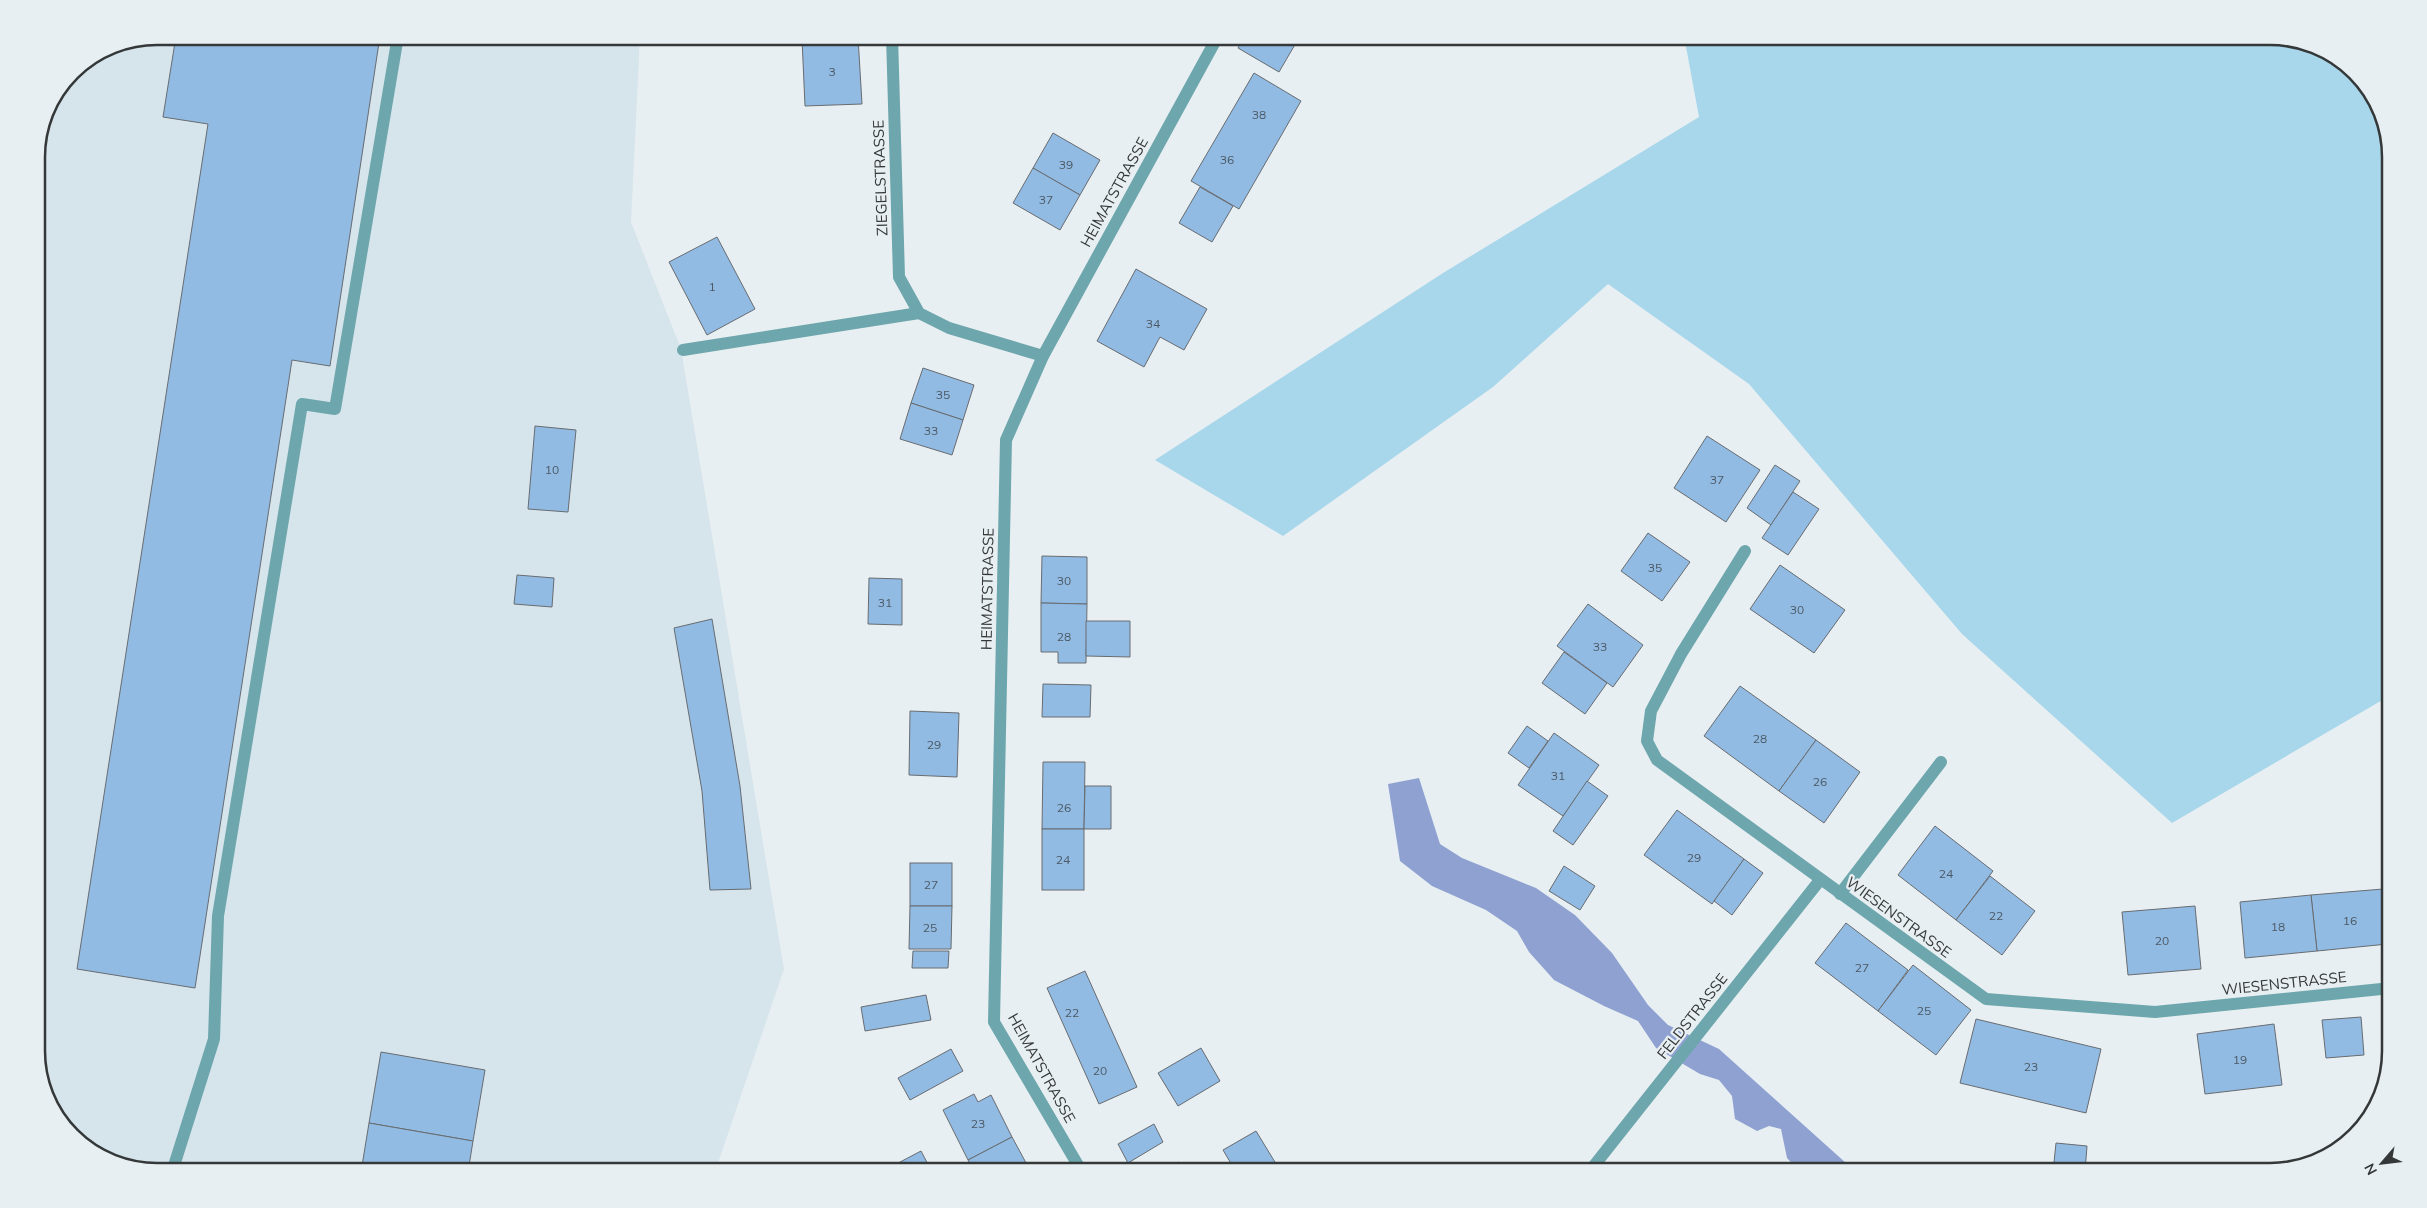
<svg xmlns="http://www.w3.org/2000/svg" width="2427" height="1208" viewBox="0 0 2427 1208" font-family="Mulish,sans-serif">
  <rect width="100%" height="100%" fill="#e8eff2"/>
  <path fill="#d6e4eb" d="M157,36h483l-9,186 50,127 103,620 -69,203h-558l-53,-13 -47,-41 -20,-59 -1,-910 10,-39 26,-39 39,-26z"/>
  <path fill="#a8d7eb" d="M1684,36h586l53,13 47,41 21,59v546l-219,128 -210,-189 -213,-250 -141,-100 -115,103 -210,149 -128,-76 288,-187 256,-156z"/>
  <path fill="#8fa1d1" d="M1419,778l21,66 22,14 74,30 39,27 37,38 36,52 20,20 51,24 137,123h-56l-13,-14 -6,-29 -12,-3 -12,5 -22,-12 -3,-23 -13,-16 -19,-6 -44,-26 -18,-27 -34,-15 -50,-26 -25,-28 -12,-21 -31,-21 -54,-24 -32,-25 -12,-77z"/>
  <g fill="#91bbe3" stroke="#686c71">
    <path d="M176,36h204l-50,330 -38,-6 -97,628 -118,-19 131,-845 -45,-7z"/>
    <path d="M1245,36h55l-21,36 -41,-24z"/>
    <path d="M858,37l4,67 -57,2 -3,-67z"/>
    <path d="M1254,73l47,28 -62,108 -48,-28z"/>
    <path d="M1053,133l47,27 -20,35 -47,-27z"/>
    <path d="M1033,168l47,27 -20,35 -47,-27z"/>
    <path d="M1200,187l33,19 -21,36 -33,-19z"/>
    <path d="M717,237l38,72 -48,26 -38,-73z"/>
    <path d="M1136,269l71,40 -23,41 -24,-13 -16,30 -47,-26z"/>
    <path d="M923,368l51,17 -11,35 -52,-17z"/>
    <path d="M911,403l52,17 -11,35 -52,-16z"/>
    <path d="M535,426l41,4 -8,82 -40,-3z"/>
    <path d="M1707,436l53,34 -34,52 -52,-34z"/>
    <path d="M1775,465l25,16 -29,44 -24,-17z"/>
    <path d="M1793,492l26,17 -31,46 -26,-17z"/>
    <path d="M1648,533l42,29 -28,39 -41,-30z"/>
    <path d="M1042,556l45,1v47l-46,-1z"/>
    <path d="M1780,565l65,45 -31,43 -64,-44z"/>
    <path d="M517,575l37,3 -2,29 -38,-3z"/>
    <path d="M869,578l33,1v46l-34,-1z"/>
    <path d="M1041,603l46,1 -1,59h-28v-11h-17z"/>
    <path d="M1588,604l55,41 -30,42 -56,-41z"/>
    <path d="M712,619l28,167 11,103 -41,1 -8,-99 -28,-163z"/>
    <path d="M1086,621h44v36l-44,-1z"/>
    <path d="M1564,652l43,31 -22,31 -43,-31z"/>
    <path d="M1043,684l48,1 -1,32h-48z"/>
    <path d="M1740,686l76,54 -37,51 -75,-55z"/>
    <path d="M910,711l49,2 -2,64 -48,-2z"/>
    <path d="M1527,726l21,15 -19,27 -21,-15z"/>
    <path d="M1554,733l45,32 -36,51 -45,-31z"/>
    <path d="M1816,740l44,32 -36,51 -45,-32z"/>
    <path d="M1043,762h42l-1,67h-42z"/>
    <path d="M1587,781l21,15 -35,49 -20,-14z"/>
    <path d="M1085,786h26v43h-27z"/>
    <path d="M1677,810l67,49 -32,45 -68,-49z"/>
    <path d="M1935,826l58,45 -37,49 -58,-45z"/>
    <rect x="1042" y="829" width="42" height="61"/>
    <path d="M1744,859l19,14 -31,42 -18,-14z"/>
    <rect x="910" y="863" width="42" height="43"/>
    <path d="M1564,866l31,20 -15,24 -31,-19z"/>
    <path d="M1990,876l45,35 -33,44 -46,-35z"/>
    <path d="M2383,889l5,55 -71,7 -6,-56z"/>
    <path d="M2311,895l6,56 -72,7 -5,-56z"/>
    <path d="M910,906h42l-1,43h-42z"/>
    <path d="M2195,906l6,63 -73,6 -6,-63z"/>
    <path d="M1846,923l62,47 -30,41 -63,-48z"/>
    <path d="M913,951h36l-1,17h-36z"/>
    <path d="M1913,965l58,45 -35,45 -58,-44z"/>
    <path d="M1085,971l52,116 -38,17 -52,-116z"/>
    <path d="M926,995l5,25 -66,11 -4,-24z"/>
    <path d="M2361,1017l3,38 -38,3 -4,-38z"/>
    <path d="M1976,1019l125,30 -15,64 -126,-30z"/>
    <path d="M2274,1024l8,61 -77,9 -8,-60z"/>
    <path d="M1201,1048l19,33 -42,25 -20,-33z"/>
    <path d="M951,1049l12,22 -53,29 -12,-22z"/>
    <path d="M381,1052l104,18 -12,71 -104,-18z"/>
    <path d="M974,1094l4,8 13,-7 21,42 -44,23 -25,-50z"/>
    <path d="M369,1123l104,18 -5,31h-107z"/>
    <path d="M1154,1124l9,18 -35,21 -10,-19z"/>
    <path d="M1256,1131l25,41h-45l-13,-22z"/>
    <path d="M1012,1137l19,35h-56l-7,-12z"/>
    <path d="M2056,1143l31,3 -2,26h-32z"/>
    <path d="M921,1151l11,21h-51z"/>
    <path d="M1179,1162l6,10h-24z"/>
  </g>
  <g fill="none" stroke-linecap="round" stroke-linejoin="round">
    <g stroke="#6da6ac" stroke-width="12">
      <path d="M892,36l7,241 20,36 30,15 94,28"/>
      <path d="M683,350l236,-37"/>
      <path d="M1745,551l-64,103 -30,57 -4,30 10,19 329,239 169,13 236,-24"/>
      <path d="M1840,894l101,-132"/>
      <path d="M172,1172l42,-133 4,-123 84,-512 33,5 63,-373"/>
      <path d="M1082,1172l-88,-150 12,-582 37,-84 175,-320"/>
      <path d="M1589,1172l231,-292"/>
    </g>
  </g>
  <g text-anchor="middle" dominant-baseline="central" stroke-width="4.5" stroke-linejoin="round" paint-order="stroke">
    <g font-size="12" fill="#4c5964">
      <text x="832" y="71">3</text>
      <text x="1259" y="114">38</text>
      <text x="1227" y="159">36</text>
      <text x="1066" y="164">39</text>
      <text x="1046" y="199">37</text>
      <text x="712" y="286">1</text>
      <text x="1153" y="323">34</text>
      <text x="943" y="394">35</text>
      <text x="931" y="430">33</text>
      <text x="552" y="469">10</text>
      <text x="1717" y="479">37</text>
      <text x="1655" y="567">35</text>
      <text x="1064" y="580">30</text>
      <text x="885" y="602">31</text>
      <text x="1797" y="609">30</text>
      <text x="1064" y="636">28</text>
      <text x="1600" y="646">33</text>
      <text x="1760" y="738">28</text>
      <text x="934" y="744">29</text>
      <text x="1558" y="775">31</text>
      <text x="1820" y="781">26</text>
      <text x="1064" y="807">26</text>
      <text x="1694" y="857">29</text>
      <text x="1063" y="859">24</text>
      <text x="1946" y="873">24</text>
      <text x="931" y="884">27</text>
      <text x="1996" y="915">22</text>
      <text x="2350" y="920">16</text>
      <text x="2278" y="926">18</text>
      <text x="930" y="927">25</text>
      <text x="2162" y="940">20</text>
      <text x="1862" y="967">27</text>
      <text x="1924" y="1010">25</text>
      <text x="1072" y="1012">22</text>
      <text x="2240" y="1059">19</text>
      <text x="2031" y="1066">23</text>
      <text x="1100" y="1070">20</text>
      <text x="978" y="1123">23</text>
    </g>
    <g font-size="15" fill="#353839" stroke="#e8eff2">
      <text transform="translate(880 178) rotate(-92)">ZIEGELSTRASSE</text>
      <text transform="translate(1114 192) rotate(-61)">HEIMATSTRASSE</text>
      <text transform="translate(987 589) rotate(-89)">HEIMATSTRASSE</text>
      <text transform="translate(1899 917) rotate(36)">WIESENSTRASSE</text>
      <text transform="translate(2284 983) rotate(-6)">WIESENSTRASSE</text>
      <text transform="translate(1692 1016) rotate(-52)">FELDSTRASSE</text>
      <text transform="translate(1042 1068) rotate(61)">HEIMATSTRASSE</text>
    </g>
  </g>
  <path d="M0 0H2427V1208H0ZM157 45H2270A112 112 0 0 1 2382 157V1051A112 112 0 0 1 2270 1163H157A112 112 0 0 1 45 1051V157A112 112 0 0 1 157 45Z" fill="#e8eff2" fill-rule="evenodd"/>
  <path fill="none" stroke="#353839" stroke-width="2.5" d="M157 45H2270A112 112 0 0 1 2382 157V1051A112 112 0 0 1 2270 1163H157A112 112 0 0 1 45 1051V157A112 112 0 0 1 157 45Z"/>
  <g transform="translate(2382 1163) rotate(242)" stroke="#e8eff2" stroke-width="4" paint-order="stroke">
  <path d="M0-4L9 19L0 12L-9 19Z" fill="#353839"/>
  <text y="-8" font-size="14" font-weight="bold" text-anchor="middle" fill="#353839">N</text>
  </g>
</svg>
